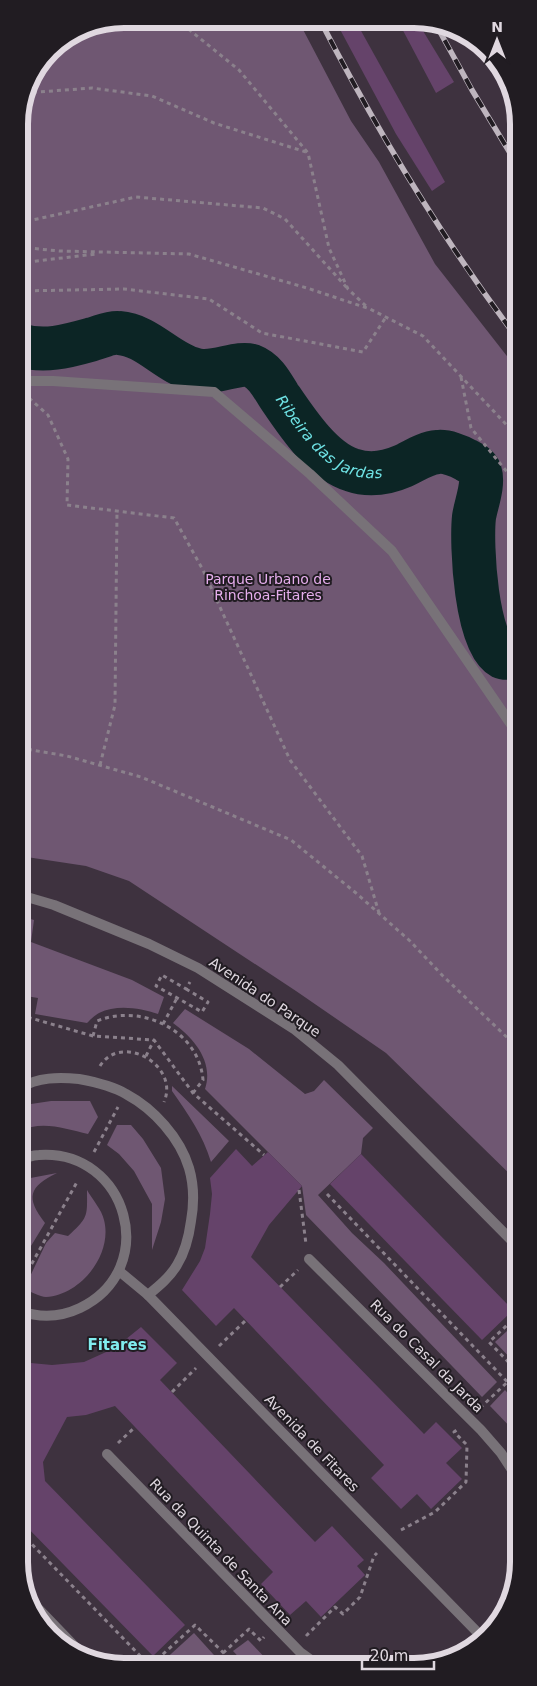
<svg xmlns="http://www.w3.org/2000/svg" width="537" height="1686" viewBox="0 0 537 1686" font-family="'DejaVu Sans',sans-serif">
  <rect width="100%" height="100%" fill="#3e323f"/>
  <g fill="#6f5772">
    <path d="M124,19l174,1 53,101 28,41 56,102 82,105 1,813 -132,-129 -90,-62 -167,-110 -43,-15 -66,-10 -1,-739 11,-40 24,-32 30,-18z"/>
    <path d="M20,916l14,4 -3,22 101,38 32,17 -6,17c-18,-6 -41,-10 -59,-1 -4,2 -9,7 -12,10l-52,-9 3,-16 -18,-3z"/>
    <path d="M185,1009l64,40 56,45 9,-3 10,-11 49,48 -10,10 -2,16 -43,41 34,38 32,30 113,119 -15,15 -176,-182 -4,-29 -97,-97c9,-27 -11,-51 -32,-66z"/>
    <path d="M172,1086l57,55 -18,21c-8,-27 -23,-48 -39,-71z"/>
    <path d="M51,1101h39l8,16 -10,17c-22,-5 -46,-14 -68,-3v-18l11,-9z"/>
    <path d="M117,1125h14l12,14 18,29 4,31 -4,23 -9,28v-46l-18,-33 -15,-17 -12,-9z"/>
    <path d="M57,1173c-28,14 -32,24 -12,50l-25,41v-84z"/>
    <path d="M87,1190c5,9 15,20 17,30 9,34 -23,75 -58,77 -6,0 -16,-6 -22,-8l22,-46 9,-10 13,3c21,-19 19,-20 19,-46z"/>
    <path d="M518,1321v45l-23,-24z"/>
    <path d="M505,1390l13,15v30l-28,-29z"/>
    <path d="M194,1633l29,32h-62l-1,-1z"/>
    <path d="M248,1640l24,25h-26l-13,-14z"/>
  </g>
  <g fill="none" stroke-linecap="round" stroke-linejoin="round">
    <path stroke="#0c2525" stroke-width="44" id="s1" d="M19,345c26,8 49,1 74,-6 8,-2 17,-7 26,-6 29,2 49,31 77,37 18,5 42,-9 56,-4 13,5 20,19 27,30 17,25 43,65 73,74 17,6 35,3 51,-4 11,-5 22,-13 35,-14 8,-1 21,4 28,8 6,3 12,6 14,12 4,13 -4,32 -6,45 -3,27 2,127 28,140 4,2 10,0 15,0"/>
  </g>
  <g fill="#65436a">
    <path d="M335,20h20l90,162 -13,9 -36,-57z"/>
    <path d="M398,21h19l37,61 -18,11z"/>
    <path d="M236,1149l16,17 16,-14 34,34 -33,39 -18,32 173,177 12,-12 26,26 -16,15 16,16 -31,30 -14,-15 -16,15 -30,-31 13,-13 -150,-157 -18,18 -34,-36 18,-29 5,-13 5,-34 2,-20 -2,-16z"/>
    <path d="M361,1154l152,156 -31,30 -152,-156z"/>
    <path d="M141,1327l36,36 -17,17 155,162 17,-16 32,34 -7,6 8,9 -44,42 -15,-16 -16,14 -29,-31 12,-12 -158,-166 -29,9 -19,2 -24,45 2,19 140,144 -32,31 -132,-135 -1,-159 32,3 32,-3 31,-14z"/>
  </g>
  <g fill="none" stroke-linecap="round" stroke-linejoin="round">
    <g stroke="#8b818c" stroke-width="3" stroke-dasharray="4 4" stroke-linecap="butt">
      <path d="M176,19l63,51 69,83 21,95 19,41 20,19"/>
      <path d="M25,93l67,-5 60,8 62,27 92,29"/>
      <path d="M19,223l117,-26 127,11 22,11 63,70"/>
      <path d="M19,247l40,4 130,3 118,34 63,21 53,27 94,100"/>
      <path d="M19,263l77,-9"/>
      <path d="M19,291l105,-2 85,10 53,34 101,19 23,-35"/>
      <path d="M461,377l10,51 46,56"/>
      <path d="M29,398l19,17 20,44 -1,46 107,13 29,52 87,190 72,96 17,57"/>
      <path d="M20,748l47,8 74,21 150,63 65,53 54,48 32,34 75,72"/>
      <path d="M100,765l15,-60 2,-194"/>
      <path d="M186,989l22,13 -6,10 -46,-26 6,-11 24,14 4,-7"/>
      <path d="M20,1015l73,21 61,4 39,53 71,62"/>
      <path d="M163,1024l14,-26"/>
      <path d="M93,1036l4,-15c44,-18 102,9 106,59l-10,13"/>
      <path d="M146,1056l8,-16"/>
      <path d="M100,1066c21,-34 80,-1 64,36"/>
      <path d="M94,1152l24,-45"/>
      <path d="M299,1190l7,54"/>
      <path d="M327,1194l191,199"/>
      <path d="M20,1285l57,-103"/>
      <path d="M280,1287l18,-17"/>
      <path d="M518,1315l-29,27 29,30"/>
      <path d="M219,1346l26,-25"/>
      <path d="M172,1392l24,-24"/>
      <path d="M480,1408l38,-36"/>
      <path d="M118,1443l17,-16"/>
      <path d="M401,1530l34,-18 31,-30 1,-37 -13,-13 4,-3"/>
      <path d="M21,1533l128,132"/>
      <path d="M306,1634l1,1 28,-28 8,7 17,-17 14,-41 3,-3"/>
      <path d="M223,1653l26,-24 12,12 3,-4"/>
      <path d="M151,1665l44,-40 41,40"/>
    </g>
    <g stroke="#787278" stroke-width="10">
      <path d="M19,381h34l161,11 96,82 82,77 125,182"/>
      <path d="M20,1088c18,-11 39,-11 59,-9 16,3 34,7 47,15 28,15 54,44 63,74 5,17 5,36 2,53 -2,15 -6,31 -14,44 -7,12 -18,21 -29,30"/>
    </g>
    <g stroke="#787278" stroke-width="10">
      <path d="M20,895l34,10 95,39 49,24 96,61 44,36 180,182"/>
      <path d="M20,1159c6,-1 13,-4 19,-4 89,-6 122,114 41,153 -19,9 -40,10 -60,3"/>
      <path d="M309,1259l172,171 20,23 17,26"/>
      <path d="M119,1271l29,24 334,342"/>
      <path d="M20,1325l8,-11"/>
      <path d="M107,1454l193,198 18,13"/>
      <path d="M31,1601l50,52"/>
    </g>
    <g stroke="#beb5be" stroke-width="5.5">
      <g id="rail">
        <path d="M320,20c57,111 122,218 197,318"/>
        <path d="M434,21l38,69 44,73"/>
      </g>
    </g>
    <use href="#rail" stroke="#211c22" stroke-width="4" stroke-dasharray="11" stroke-linecap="butt"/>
  </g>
  <g text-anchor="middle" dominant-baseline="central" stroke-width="4" stroke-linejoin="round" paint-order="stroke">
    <g font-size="14" fill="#e6aeed" stroke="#211c22">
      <text x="268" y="579">Parque Urbano de<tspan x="268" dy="16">Rinchoa-Fitares</tspan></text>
    </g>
    <g font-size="14" fill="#e0d8e0" stroke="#211c22">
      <text transform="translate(265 997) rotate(34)">Avenida do Parque</text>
      <text transform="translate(427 1356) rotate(45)">Rua do Casal da Jarda</text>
      <text transform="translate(312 1443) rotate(46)">Avenida de Fitares</text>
      <text transform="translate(221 1552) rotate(46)">Rua da Quinta de Santa Ana</text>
    </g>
    <g font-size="15" font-style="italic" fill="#6fe3e5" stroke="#211c22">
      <text stroke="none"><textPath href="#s1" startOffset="355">Ribeira das Jardas</textPath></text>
    </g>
    <g font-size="15" font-weight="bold" fill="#81edef" stroke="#211c22">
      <text x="117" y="1345">Fitares</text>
    </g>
  </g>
  <path d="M0 0H537V1686H0ZM124 28H414A96 96 0 0 1 510 124V1562A96 96 0 0 1 414 1658H124A96 96 0 0 1 28 1562V124A96 96 0 0 1 124 28Z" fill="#211c22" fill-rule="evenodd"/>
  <path fill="none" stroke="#e0d8e0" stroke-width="6" d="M124 28H414A96 96 0 0 1 510 124V1562A96 96 0 0 1 414 1658H124A96 96 0 0 1 28 1562V124A96 96 0 0 1 124 28Z"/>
  <g transform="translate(497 40)" stroke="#211c22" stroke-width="4" paint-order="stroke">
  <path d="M0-4L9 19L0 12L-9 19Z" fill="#e0d8e0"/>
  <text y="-8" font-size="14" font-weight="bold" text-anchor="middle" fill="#e0d8e0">N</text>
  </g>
  <path d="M362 1661v8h72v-8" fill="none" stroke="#e0d8e0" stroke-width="2.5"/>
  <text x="370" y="1661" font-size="15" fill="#e0d8e0" stroke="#211c22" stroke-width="4" paint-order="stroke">20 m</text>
</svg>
